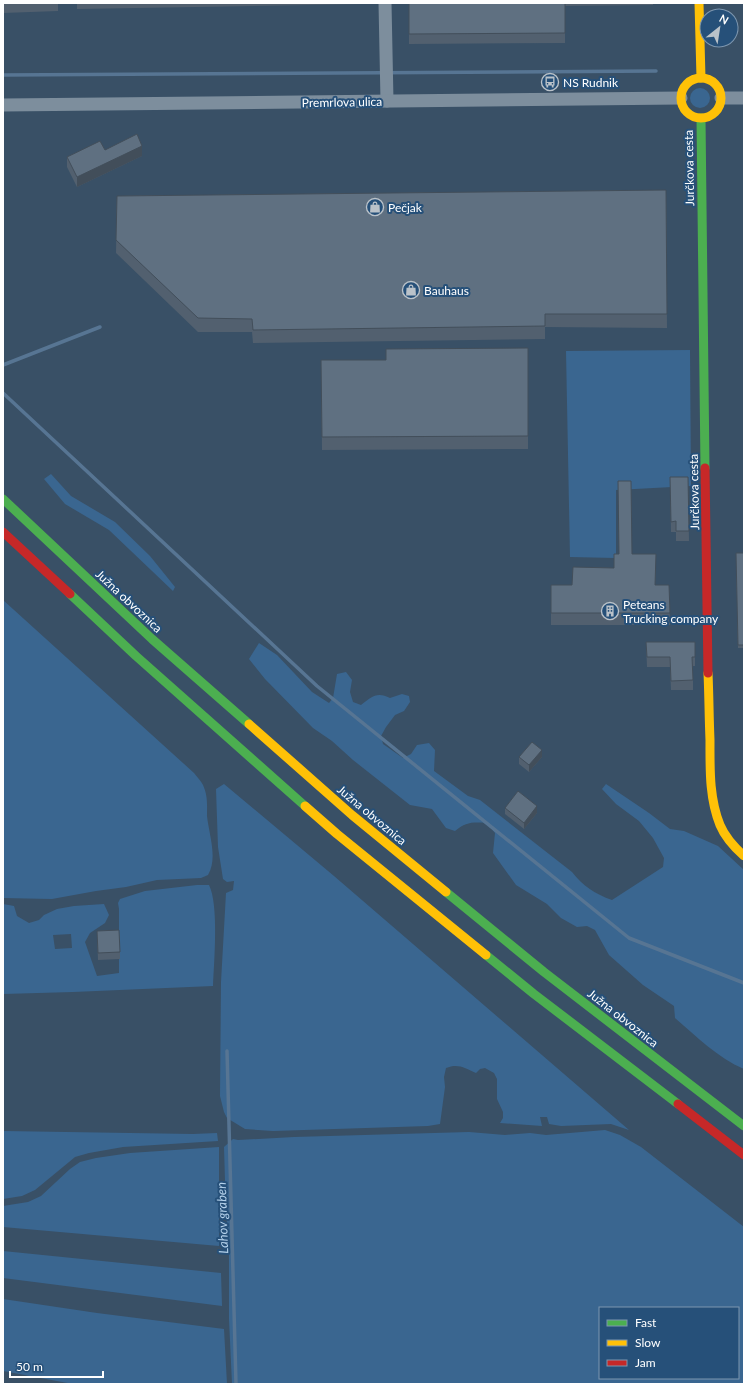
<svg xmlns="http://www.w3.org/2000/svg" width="747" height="1387" viewBox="0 0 747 1387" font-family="Lato,sans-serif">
  <rect width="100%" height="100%" fill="#395066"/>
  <g fill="#3a6690" fill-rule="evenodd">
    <circle cx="700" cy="98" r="10"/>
    <path d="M690,350l1,136 -75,4v68l-46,-1 -4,-206z"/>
    <path d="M51,474l20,22 44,26 35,34 25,31 -2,4 -64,-61 -44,-26 -21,-25z"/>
    <path d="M3,600l191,173c3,4 7,8 9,12 5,11 4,20 4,31 2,19 11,42 1,59l-7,3 -44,2 -31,7 -30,4 -44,8 -49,-1z"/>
    <path d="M259,643l18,12 35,37 17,11 4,-5 4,-24 9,-2 6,8 -2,12 3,10 8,3c10,-8 16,-14 29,-7l12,-4 7,2 1,6 -6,9 -9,4 -9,12 -5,9 2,8 20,14 8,-4 6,-9 12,-2 6,7 -1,21 34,25 12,4 92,72c11,14 23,22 40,28l51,-33 1,-9 -11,-20 -14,-17 -23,-17 -14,-15 4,-5 43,29 21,16 14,2 34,15 26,24v199c-26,-11 -48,-33 -69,-51l-1,-12 -31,-21 -34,-30 -14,-25 -8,-4 -10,1 -16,-9 -14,-14 -31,-19 -23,-32 2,-20 -8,-10c-15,-1 -21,-1 -32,8l-9,-3 -14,-19 -22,-4 -57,-45 -21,-19 -19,-13 -48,-49 -16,-20z"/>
    <path d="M224,784l110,92 295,254 -18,-6 -50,2 -12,-2 -2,-7h-7l2,9 -42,-3 3,-5v-6l-6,-13v-20l-3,-6 -9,-5 -5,1 -4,4c-11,-5 -18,-10 -30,-5l-2,9 1,10 -5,37 -12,2 -155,5 -28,-2 -18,-11 -3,-6 -4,-16 1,-114 5,-89 7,-3 1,-9 -7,1 -4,-3 -5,-32 -2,-58z"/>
    <path d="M197,885h12c10,20 5,77 4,101l-140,6 -70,2v-90l11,2 3,10 12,7 10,-3 5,-5 13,-6 17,-3 30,-2 5,11 -4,8 -15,10 -5,9 12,34 22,-3v-64l-1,-6 2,-4 25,-8zM71,934l1,14 -17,1 -2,-14z"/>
    <path d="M605,1130l15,5 21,12 103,80v157h-512l-3,-65v-80l-3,-24 -2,-68 9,-8 5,1 56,-3 175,-5 36,3 25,-2 16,2zM600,1308h138v70h-138z"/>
    <path d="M3,1131l190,3 24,-1 1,8 -95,6 -34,6 -14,4 -6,5 -34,28 -13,6 -19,3z"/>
    <path d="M219,1147v99l-216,-19v-21l25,-4 13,-6 29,-27 10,-7 16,-4 34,-5z"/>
    <path d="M3,1251l218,22 1,33 -219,-28z"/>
    <path d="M3,1299l94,14 127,16 3,55h-154l-70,-13z"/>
  </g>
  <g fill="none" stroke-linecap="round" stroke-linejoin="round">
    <g stroke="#577593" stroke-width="3.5">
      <path d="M3,75l653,-4"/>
      <path d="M3,365l97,-38"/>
      <path d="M3,393l314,293 312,252 115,45"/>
      <path d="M227,1051c4,111 7,222 9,333"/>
    </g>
    <g stroke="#7d8e9d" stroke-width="13">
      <path d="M385,3l2,98"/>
      <path d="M721,98h23"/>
      <path d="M3,105l678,-7"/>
    </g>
    <g stroke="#4caf50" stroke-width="9">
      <path d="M701,118l4,350"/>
      <path d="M3,499l149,140 97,85"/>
      <path d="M70,594l66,62 169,150"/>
      <path d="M446,892l98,80 200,154"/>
      <path d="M486,955l48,39 144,110"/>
    </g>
    <g stroke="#ffc107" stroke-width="9">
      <path d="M699,3l2,75"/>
      <circle cx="701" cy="98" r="20"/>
      <path d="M708,673c1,22 1,44 2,67 0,28 -1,58 10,85 5,12 14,22 24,31"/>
      <path d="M249,724l103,91 94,77"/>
      <path d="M305,806l32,28 149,121"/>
    </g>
    <g stroke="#c62828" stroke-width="9">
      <path d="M705,468l3,205"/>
      <path d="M3,532l67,62"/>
      <path d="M678,1104l66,51"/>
    </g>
  </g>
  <g fill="#52606f">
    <path d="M3,3h55v8l-55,2z"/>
    <path d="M77,3h287v1l-287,5z"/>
    <path d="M409,3h244v2l-88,1v37l-156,1z"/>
    <path d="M105,150l37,6 -65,31 -10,-20v-10z"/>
    <path d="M666,190l1,138 -122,-1v12l-292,4 -1,-11h-54l-82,-79 1,-57z"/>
    <path d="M528,348v101l-206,1 -1,-90h65z"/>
    <path d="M670,477h18l1,64h-13v-9h-5z"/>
    <path d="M736,553h8v95h-6z"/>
    <path d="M632,554l23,31h14l1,40h-119v-40h21l42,-17z"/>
    <path d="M646,642h49v24h-2v24h-22l-1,-23h-23z"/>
    <path d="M519,757h23l-13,15 -10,-8z"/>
    <path d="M505,808l32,5 -13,16 -19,-15z"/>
    <path d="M97,931l23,21v7l-22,1z"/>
  </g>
  <g fill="#424e5a">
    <path d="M142,146v10l-65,31v-10z"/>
    <path d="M542,750v7l-13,15v-7z"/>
    <path d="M537,806v7l-13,16v-6z"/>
  </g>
  <g fill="#5f7081" stroke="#424e5a">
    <path d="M409,3h156v30l-156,1z"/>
    <path d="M137,134l5,12 -65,31 -10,-20 33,-16 5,9z"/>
    <path d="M666,190l1,124h-122v12l-292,4 -1,-11 -54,-1 -82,-78 1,-44z"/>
    <path d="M528,348v88l-206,1 -1,-77h65v-11z"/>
    <path d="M670,477h18l1,54h-13v-10l-5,1z"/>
    <path d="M618,481h13l1,73h24l-1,31h14l1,28h-119v-28h21l1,-18 41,1v-14h5z"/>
    <path d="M736,553h8v92h-6z"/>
    <path d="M646,642h49v15h-3l1,23 -22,1 -1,-24h-23z"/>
    <path d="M532,742l10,8 -13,15 -10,-8z"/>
    <path d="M518,791l19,15 -13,17 -19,-15z"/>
    <path d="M119,930l1,22 -22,1 -1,-22z"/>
  </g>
  <defs>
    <g id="bus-ring" transform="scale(0.9)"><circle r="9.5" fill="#265079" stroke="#bac2c9" stroke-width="1.5"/><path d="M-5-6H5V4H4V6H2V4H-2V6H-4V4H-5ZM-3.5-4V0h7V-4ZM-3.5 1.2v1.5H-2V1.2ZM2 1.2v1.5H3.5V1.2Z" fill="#bac2c9"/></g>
    <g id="shop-ring" transform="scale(0.9)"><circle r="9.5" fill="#265079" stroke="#bac2c9" stroke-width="1.5"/><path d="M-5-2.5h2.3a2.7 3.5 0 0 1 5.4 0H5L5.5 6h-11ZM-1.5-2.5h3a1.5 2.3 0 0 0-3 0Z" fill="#bac2c9"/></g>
    <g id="building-ring" transform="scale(0.9)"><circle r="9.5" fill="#265079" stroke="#bac2c9" stroke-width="1.5"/><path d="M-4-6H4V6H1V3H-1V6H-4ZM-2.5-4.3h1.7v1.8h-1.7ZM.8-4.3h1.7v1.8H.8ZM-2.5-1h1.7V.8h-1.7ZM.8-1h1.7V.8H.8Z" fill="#bac2c9"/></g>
  </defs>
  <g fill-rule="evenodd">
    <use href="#bus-ring" x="550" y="82"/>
    <use href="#shop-ring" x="375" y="207"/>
    <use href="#shop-ring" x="411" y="290"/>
    <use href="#building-ring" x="610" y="611"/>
  </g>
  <g text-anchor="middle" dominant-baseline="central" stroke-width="4" stroke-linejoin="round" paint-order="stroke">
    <g font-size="12" fill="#fff" stroke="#265079" text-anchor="start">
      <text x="563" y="82">NS Rudnik</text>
      <text x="388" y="207">Pečjak</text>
      <text x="424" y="290">Bauhaus</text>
      <text x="623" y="604">Peteans<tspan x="623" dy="14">Trucking company</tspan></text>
    </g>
    <g font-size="12" fill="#fff" stroke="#265079">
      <text transform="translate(342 102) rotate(-1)">Premrlova ulica</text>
      <text transform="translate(689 168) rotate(-91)">Jurčkova cesta</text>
      <text transform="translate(694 492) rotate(-91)">Jurčkova cesta</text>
      <text transform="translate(129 601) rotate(43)">Južna obvoznica</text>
      <text transform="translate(372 815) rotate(40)">Južna obvoznica</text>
      <text transform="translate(623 1018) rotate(38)">Južna obvoznica</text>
    </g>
    <g font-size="13" font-style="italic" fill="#b4d1eb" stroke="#265079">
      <text transform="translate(222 1218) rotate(-92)">Lahov graben</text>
    </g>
  </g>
  <rect width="747" height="1387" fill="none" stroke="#ffffff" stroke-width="8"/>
  <rect x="599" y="1307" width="140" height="72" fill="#265079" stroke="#7d96af"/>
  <rect x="607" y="1320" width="20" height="6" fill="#4caf50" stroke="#7d96af"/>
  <text x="635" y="1327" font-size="12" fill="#ffffff">Fast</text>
  <rect x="607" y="1340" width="20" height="6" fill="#ffc107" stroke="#7d96af"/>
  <text x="635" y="1347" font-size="12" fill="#ffffff">Slow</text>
  <rect x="607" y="1360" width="20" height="6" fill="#c62828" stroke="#7d96af"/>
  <text x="635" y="1367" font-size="12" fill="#ffffff">Jam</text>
  <g transform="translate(719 28) rotate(30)"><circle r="19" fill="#265079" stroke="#7d96af"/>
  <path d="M0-3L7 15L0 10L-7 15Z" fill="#bac2c9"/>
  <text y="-6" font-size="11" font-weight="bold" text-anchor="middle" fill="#ffffff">N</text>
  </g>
  <path d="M10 1371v6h93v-6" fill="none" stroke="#ffffff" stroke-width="2"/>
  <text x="16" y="1371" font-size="12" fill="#ffffff" stroke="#265079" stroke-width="3" paint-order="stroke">50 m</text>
</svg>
